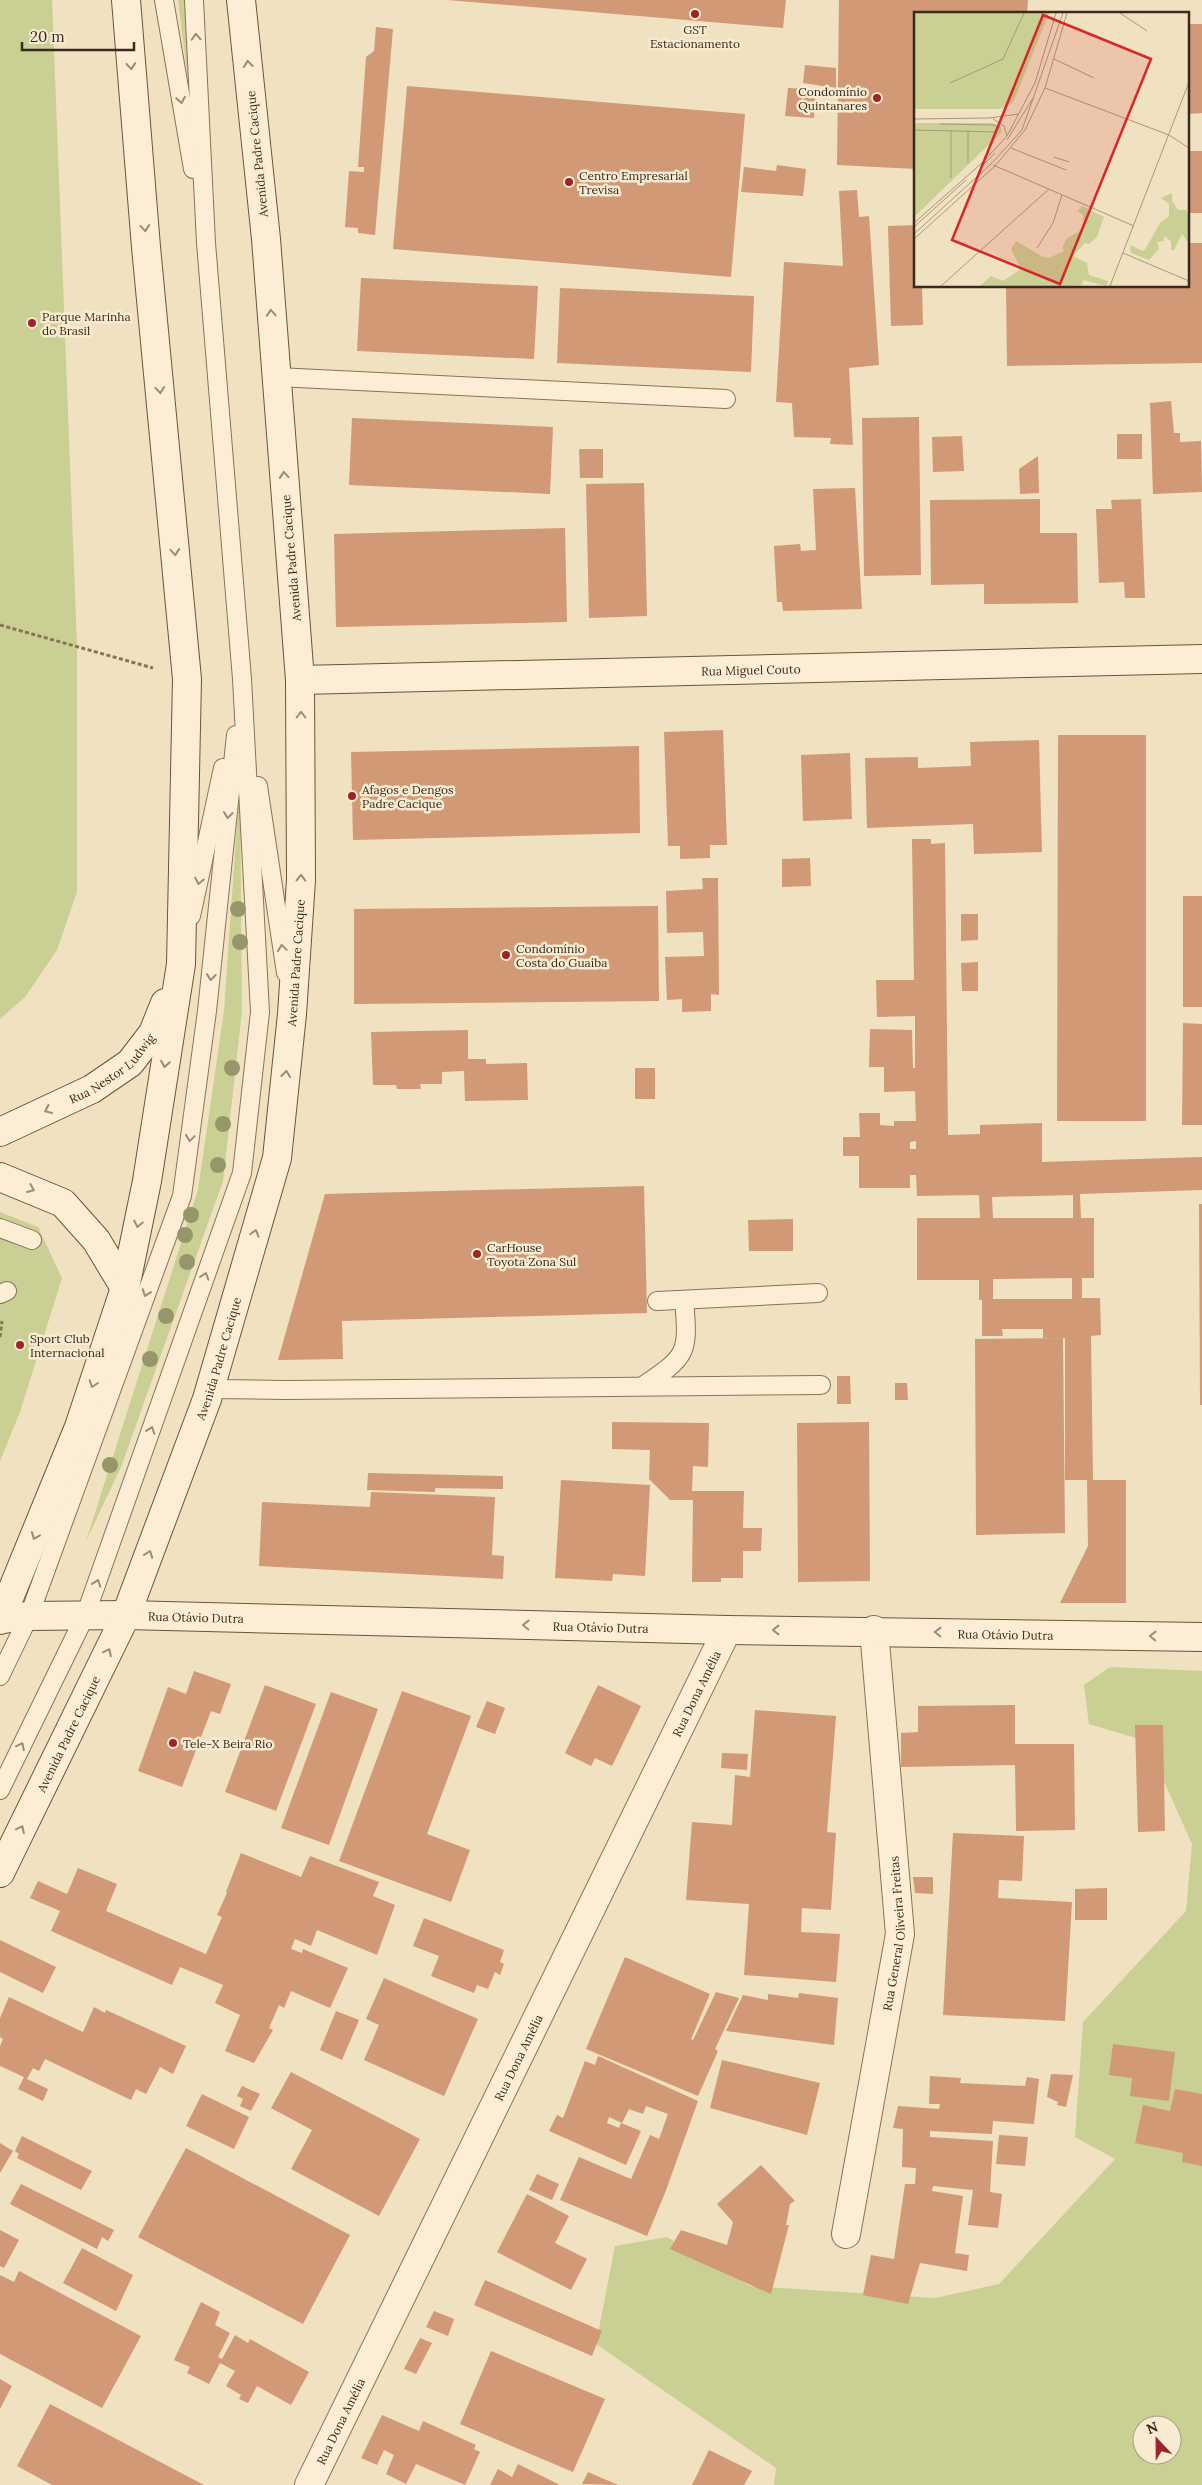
<svg xmlns="http://www.w3.org/2000/svg" width="1202" height="2485" viewBox="0 0 1202 2485" font-family="Lora,serif">
  <rect width="100%" height="100%" fill="#f0e1c1"/>
  <g fill="#cacf94" fill-rule="evenodd">
    <path d="M0,0h52l25,645v247l-20,58 -32,47 -25,22z"/>
    <path d="M178,0h7l12,151z"/>
    <path d="M240,780l2,231 -19,170 -102,286 -35,74 112,-351 26,-179z"/>
    <path d="M0,1212l38,15 24,51 -42,134 -20,49z"/>
    <path d="M1110,1667l92,4v814h-428l2,-17 -180,-124 19,-98 52,-9 83,49 185,12 64,-14 116,-125 -40,-22 8,-115 103,-111 6,-67 -46,-103 -57,-17 -5,-39zM1142,2425h30v30h-30z"/>
  </g>
  <g fill="#d19975" fill-rule="evenodd">
    <path d="M447,0h339l-3,28z"/>
    <path d="M839,0h189l-1,14h-111v155l-79,-4z"/>
    <path d="M1188,24h14v89l-14,1z"/>
    <path d="M376,27l17,2 -18,206 -17,-2v-5l-13,-1 4,-56 15,1v-5h-6l8,-110 8,-6z"/>
    <path d="M805,65l31,3v20l-33,-5z"/>
    <path d="M407,86l338,28 -14,163 -338,-28z"/>
    <path d="M788,88l28,1 -2,29 -29,-2z"/>
    <rect x="1188" y="151" width="14" height="62"/>
    <path d="M777,165l29,4 -3,27 -62,-4 3,-25 32,4z"/>
    <path d="M857,190l2,27 10,-1 10,149 -30,3 4,77 -23,-1 1,-6 -37,-1 -2,-34 -16,-1 8,-140 59,4 -4,-75z"/>
    <path d="M916,225v61h6l1,39 -32,1 -3,-100z"/>
    <path d="M1188,243h14v120l-195,3 -1,-80h182z"/>
    <path d="M361,278l177,8 -4,73 -177,-8z"/>
    <path d="M560,288l194,8 -3,76 -194,-9z"/>
    <path d="M1171,401l3,32h6v9l21,-1 1,51 -49,2 -3,-91z"/>
    <path d="M919,417l2,158 -57,1 -2,-158z"/>
    <path d="M352,418l201,9 -3,67 -201,-9z"/>
    <rect x="1117" y="434" width="25" height="25"/>
    <path d="M962,436l2,35 -31,1 -1,-35z"/>
    <path d="M579,449h24v29h-23z"/>
    <path d="M1038,456l1,37 -19,1 -1,-25z"/>
    <path d="M644,483l3,133 -58,2 -3,-134z"/>
    <path d="M855,488l7,121 -79,2 -1,-9h-5l-3,-56 26,-2 1,7 15,-1 -3,-61z"/>
    <path d="M1040,499v34h37l1,70 -94,1v-20l-53,1 -1,-85z"/>
    <path d="M1141,499l4,99h-20l-1,-16 -25,1 -3,-74h16l-1,-9z"/>
    <path d="M565,528l2,94 -231,5 -2,-93z"/>
    <path d="M723,730l4,115h-17v13l-30,1v-13h-12l-4,-114z"/>
    <path d="M1058,735h88v386h-89z"/>
    <path d="M1039,740l3,112 -68,2 -1,-30 -106,4 -2,-70 53,-1v11l53,-2 -1,-24z"/>
    <path d="M639,746l1,87 -287,7 -2,-88z"/>
    <path d="M850,753l2,66 -49,2 -2,-66z"/>
    <path d="M912,839h19v5l14,-1 3,292 32,-1v-9l62,-2v39l160,-5v33l-122,4 1,24h13v60h-12v20h18l1,37 -10,1 2,144h33v123h-66l28,-57 -1,-66h-22v-142h-22v-9h-41l1,7h-21v-36h-3v-20h-62v-62h63l-1,-23 -62,1 -1,-21h-6v13h-51v-32h-16v-19h17l-1,-24h21v12l14,1v-5h22l-1,-30 -31,1v-25h-15l1,-38 42,1 1,38h2v-52l-38,1 -1,-37h38zM916,1141v8h-6v-7zM1073,1195v23h-80l-1,-21zM1072,1278v21h-79v-20z"/>
    <path d="M810,858l1,28 -29,1v-28z"/>
    <path d="M702,878h16l1,117 -8,-1v17l-29,1v-13l-15,1 -2,-43 39,-1 -1,-24 -36,1 -1,-42 37,-2z"/>
    <rect x="1183" y="896" width="19" height="111"/>
    <path d="M658,906l1,95 -305,3v-95z"/>
    <path d="M961,914h17v26l-17,1z"/>
    <path d="M978,962v29h-16l-1,-28z"/>
    <path d="M1183,1023l19,1v101h-20z"/>
    <path d="M468,1030v29h18v5l41,-1 1,37 -63,1 -1,-30 -22,1v12h-22l1,5h-24l-1,-4h-23l-2,-53z"/>
    <rect x="635" y="1068" width="20" height="31"/>
    <path d="M644,1186l3,127 -305,8 1,38 -65,1 47,-166z"/>
    <path d="M1199,1204h3v201h-2z"/>
    <path d="M793,1219v32h-44l-1,-31z"/>
    <path d="M1063,1338l2,195 -89,2 -1,-196z"/>
    <path d="M837,1376h13l1,28h-14z"/>
    <path d="M895,1383h12l1,17h-13z"/>
    <path d="M612,1422l97,1 -1,44 -15,-1 -1,25h52l-1,37h19l-1,23h-18v27h-22v4h-29l1,-82h-23l-21,-21 1,-29 -38,-1z"/>
    <path d="M869,1422l1,159 -72,1 -1,-159z"/>
    <path d="M368,1473l135,3v13l-68,-1v4l-68,-2z"/>
    <path d="M561,1480l89,5 -5,91 -32,-2 -1,7 -57,-3z"/>
    <path d="M371,1492l124,5 -3,58 12,1 -1,23 -244,-13 3,-64 108,5z"/>
    <path d="M194,1671l37,13 -11,30 -9,-3 -29,76 -44,-16 30,-84 18,7z"/>
    <path d="M265,1685l51,19 -40,107 -51,-19z"/>
    <path d="M598,1685l43,21 -29,60 -17,-8 -4,8 -26,-13z"/>
    <path d="M402,1691l69,25 -44,118 43,16 -19,52 -112,-41z"/>
    <path d="M331,1692l47,17 -49,136 -48,-17z"/>
    <path d="M487,1701l18,7 -10,26 -19,-7z"/>
    <path d="M1015,1705v39h59l1,86 -59,1 -1,-66 -114,2v-34l17,-1v-26z"/>
    <path d="M755,1710l81,6 -9,116 9,1 -5,77 -29,-2 -1,24 39,2 -4,48 -92,-7 5,-71 -63,-4 6,-78 40,3 3,-50 15,2z"/>
    <path d="M1135,1725h28l2,106 -27,1z"/>
    <path d="M722,1753l26,1 -1,16 -26,-2z"/>
    <path d="M953,1833l71,3 -2,45 -23,-1 -1,18 74,4 -7,119 -122,-6z"/>
    <path d="M241,1853l60,24 9,-21 69,26 -6,14 22,9 -18,50 -60,-25 -6,16 -16,-7 -4,10 11,4 1,-4 45,19 -18,40 -39,-17 -7,17 -5,-3 -10,23 4,2 -19,33 -29,-12 15,-36 -25,-12 8,-18 -43,-18 -8,18 -121,-54 9,-20 -30,-13 8,-17 29,13 11,-26 39,16 -11,27 100,43 16,-37 -5,-2 10,-22 -1,-1z"/>
    <path d="M913,1877h20v17l-18,-1z"/>
    <path d="M1107,1888v32h-32v-31z"/>
    <path d="M424,1918l80,32 -4,12 4,2 -4,11 -5,-3 -7,17 -11,-4 -3,8 -43,-17 8,-20 -26,-10z"/>
    <path d="M0,1940l56,27 -13,26 -43,-21z"/>
    <path d="M625,1957l85,37 -19,45 2,1 23,-48 23,6 -24,51 3,2 -20,45 -112,-47z"/>
    <path d="M384,1978l94,41 -34,77 -80,-36 15,-35 -13,-6z"/>
    <path d="M799,1993l39,5 -4,47 -108,-14 17,-36 25,5v-6l30,4z"/>
    <path d="M9,1997l74,35 11,-25 11,6 1,-3 80,36 -13,28 -13,-7 -14,27 -10,-5 -5,11 -86,-41 -6,12 -6,-3 -6,11 21,10 -5,12 -25,-12 6,-12 -24,-11v-20l3,-7 -3,-2v-19z"/>
    <path d="M336,2011l23,9 -17,40 -22,-10z"/>
    <path d="M1113,2044l62,8 -6,49 -39,-5 2,-18 -23,-3z"/>
    <path d="M598,2056l100,45 -33,92 -18,43 -87,-36 19,-43 52,22 19,-44 9,4 9,-25 -22,-8 -3,8 -14,-5 -7,14 -13,-6 -2,6 12,5 2,-5 20,8 -15,34 -77,-34 8,-16 6,3 22,-57 10,4z"/>
    <path d="M722,2060l98,23 -13,52 -97,-27z"/>
    <path d="M291,2072l129,67 -41,77 -88,-47 21,-39 -41,-22z"/>
    <path d="M1051,2074l22,1 -7,32 -9,-2 1,-3 -11,-5z"/>
    <path d="M930,2076l31,2 -1,5 65,3 2,-9 12,2 -5,45 -41,-3 -1,13 -62,-3v6l63,4 -3,51 12,2 -4,34 -30,-3 5,-35 -40,-4 -1,5 31,5 -8,57 14,2 -2,16 -47,-8 -12,41 -45,-9 8,-40 23,4 11,-75h10l1,-16 -14,-1 1,-38 -10,-1 5,-22 41,3 1,-5h-11z"/>
    <path d="M242,2086l18,8 -9,17 -11,-5 3,-7 -6,-3z"/>
    <path d="M1175,2089l27,5v72l-20,-4 1,-9 -48,-10 8,-38 27,6z"/>
    <path d="M202,2094l47,23 -15,32 -48,-23z"/>
    <path d="M999,2135l29,2 -3,29 -29,-2z"/>
    <path d="M22,2136l70,35 -11,19 -64,-32 2,-4 -4,-3z"/>
    <path d="M0,2143l13,8 -13,22z"/>
    <path d="M186,2148l164,87 -47,89 -165,-87z"/>
    <path d="M761,2165l34,36 -5,3 -4,21h3l-18,69 -101,-45 11,-19 46,15 6,-23 -16,-18z"/>
    <path d="M537,2174l22,10 -7,16 -23,-10z"/>
    <path d="M21,2184l93,46 -6,11 -6,-4 -5,12 -87,-45z"/>
    <path d="M527,2194l42,22 -14,27 32,16 -16,31 -74,-38z"/>
    <path d="M0,2230l19,10 -15,28 -4,-2z"/>
    <path d="M82,2248l51,27 -17,36 -53,-28z"/>
    <path d="M19,2271l122,65 -39,72 -102,-54v-79l14,7z"/>
    <path d="M485,2280l117,51 -10,25 -118,-51z"/>
    <path d="M201,2302l19,10 -5,13 15,8 -12,24 4,2 13,-24 13,8 2,-4 59,33 -18,33 -34,-19 -9,17 -9,-4 2,-4 -15,-9 9,-15 -15,-8 -11,21 -22,-11 3,-6 -16,-7z"/>
    <path d="M434,2311l20,8 -6,17 -22,-9z"/>
    <path d="M420,2338l12,5 -16,31 -12,-5z"/>
    <path d="M491,2351l114,48 -32,73 -113,-48z"/>
    <path d="M0,2379l12,7 -12,23z"/>
    <path d="M50,2404l154,81h-152l-35,-19z"/>
    <path d="M382,2415l37,16 4,-10 53,24 -2,4 6,3 -15,33 -49,-21 -10,20 -20,-10 8,-19 -10,-5 -7,15 -16,-7z"/>
    <path d="M709,2450l43,21 -8,14h-52z"/>
    <path d="M518,2464l42,21h-70l8,-16 14,8z"/>
    <path d="M588,2472l30,13 -36,-1z"/>
  </g>
  <g fill="none" stroke-linecap="round" stroke-linejoin="round">
    <g stroke="#8b7257" stroke-width="20">
      <g id="lane">
        <path d="M164,0l29,169"/>
        <path d="M277,377l449,22"/>
        <path d="M258,786l28,187"/>
        <path d="M191,916l32,-148"/>
        <path d="M0,1228l32,12"/>
        <path d="M0,1294l7,-3"/>
        <path d="M657,1301l161,-8"/>
        <path d="M643,1386c44,-30 46,-32 41,-86"/>
        <path d="M210,1389l75,1 536,-5"/>
        <path d="M0,1676l29,-60 153,-420 25,-185 29,-276"/>
        <path d="M0,1790l85,-174 157,-443 18,-161 -18,-333 -36,-436 -12,-243"/>
      </g>
    </g>
    <g stroke="#8b7257" stroke-width="30">
      <g id="street">
        <path id="s1" d="M846,2234l54,-300 -26,-304"/>
        <path id="s2" d="M309,2485l418,-855"/>
      </g>
    </g>
    <g stroke="#6d533b" stroke-width="30">
      <g id="secondary">
        <path id="s3" d="M300,680l902,-21"/>
        <path id="s4" d="M0,1132l92,-43 38,-26 23,-30 12,-30"/>
        <path d="M0,1177l63,26 33,37 29,48"/>
        <path id="s5" d="M1,1619l28,-3 97,-1 601,15 475,7"/>
        <path d="M0,1620l79,-193 46,-139 22,-107 34,-217 6,-285 -41,-432 -20,-247"/>
        <path id="s6" d="M0,1873l126,-258 81,-216 70,-241 15,-144 9,-134 -1,-200 -34,-441 -25,-239"/>
      </g>
    </g>
    <g stroke="#8b7257" stroke-width="3" stroke-dasharray="4 2.5" stroke-linecap="butt">
      <path d="M0,625l153,43"/>
      <path d="M0,1337l2,-16"/>
    </g>
    <use href="#lane" stroke="#fbeed5" stroke-width="18"/>
    <use href="#street" stroke="#fbeed5" stroke-width="28"/>
    <use href="#secondary" stroke="#fbeed5" stroke-width="28"/>
  </g>
  <g fill="#95966a">
    <circle cx="238" cy="909" r="8"/>
    <circle cx="240" cy="942" r="8"/>
    <circle cx="232" cy="1068" r="8"/>
    <circle cx="223" cy="1124" r="8"/>
    <circle cx="218" cy="1165" r="8"/>
    <circle cx="191" cy="1215" r="8"/>
    <circle cx="185" cy="1235" r="8"/>
    <circle cx="187" cy="1262" r="8"/>
    <circle cx="166" cy="1316" r="8"/>
    <circle cx="150" cy="1359" r="8"/>
    <circle cx="110" cy="1465" r="8"/>
  </g>
  <defs><path id="oneway-chevron" d="M-2-3.5L2.5 0L-2 3.5" fill="none" stroke-width="1.6" stroke-linecap="round" stroke-linejoin="round" transform="scale(1.25)"/></defs>
  <g stroke="#9a8c79">
    <use href="#oneway-chevron" transform="translate(196 37) rotate(-93)"/>
    <use href="#oneway-chevron" transform="translate(248 64) rotate(-96)"/>
    <use href="#oneway-chevron" transform="translate(131 66) rotate(85)"/>
    <use href="#oneway-chevron" transform="translate(181 100) rotate(80)"/>
    <use href="#oneway-chevron" transform="translate(145 228) rotate(85)"/>
    <use href="#oneway-chevron" transform="translate(271 313) rotate(-94)"/>
    <use href="#oneway-chevron" transform="translate(160 390) rotate(85)"/>
    <use href="#oneway-chevron" transform="translate(284 475) rotate(-95)"/>
    <use href="#oneway-chevron" transform="translate(175 552) rotate(85)"/>
    <use href="#oneway-chevron" transform="translate(301 715) rotate(-90)"/>
    <use href="#oneway-chevron" transform="translate(228 815) rotate(96)"/>
    <use href="#oneway-chevron" transform="translate(301 878) rotate(-89)"/>
    <use href="#oneway-chevron" transform="translate(199 881) rotate(102)"/>
    <use href="#oneway-chevron" transform="translate(282 948) rotate(-98)"/>
    <use href="#oneway-chevron" transform="translate(211 977) rotate(96)"/>
    <use href="#oneway-chevron" transform="translate(165 1064) rotate(99)"/>
    <use href="#oneway-chevron" transform="translate(286 1074) rotate(-84)"/>
    <use href="#oneway-chevron" transform="translate(48 1110) rotate(155)"/>
    <use href="#oneway-chevron" transform="translate(190 1138) rotate(98)"/>
    <use href="#oneway-chevron" transform="translate(31 1189) rotate(23)"/>
    <use href="#oneway-chevron" transform="translate(138 1224) rotate(102)"/>
    <use href="#oneway-chevron" transform="translate(255 1233) rotate(-74)"/>
    <use href="#oneway-chevron" transform="translate(205 1276) rotate(-71)"/>
    <use href="#oneway-chevron" transform="translate(146 1293) rotate(110)"/>
    <use href="#oneway-chevron" transform="translate(93 1384) rotate(108)"/>
    <use href="#oneway-chevron" transform="translate(151 1430) rotate(-71)"/>
    <use href="#oneway-chevron" transform="translate(35 1536) rotate(112)"/>
    <use href="#oneway-chevron" transform="translate(149 1554) rotate(-70)"/>
    <use href="#oneway-chevron" transform="translate(97 1583) rotate(-71)"/>
    <use href="#oneway-chevron" transform="translate(526 1625) rotate(-179)"/>
    <use href="#oneway-chevron" transform="translate(776 1630) rotate(-180)"/>
    <use href="#oneway-chevron" transform="translate(938 1632) rotate(-179)"/>
    <use href="#oneway-chevron" transform="translate(1153 1636) rotate(-179)"/>
    <use href="#oneway-chevron" transform="translate(108 1652) rotate(-64)"/>
    <use href="#oneway-chevron" transform="translate(21 1746) rotate(-64)"/>
    <use href="#oneway-chevron" transform="translate(21 1829) rotate(-64)"/>
  </g>
  <g fill="#9e2428" stroke="#f7ebd1" stroke-width="2">
    <circle cx="695" cy="14" r="5"/>
    <circle cx="877" cy="98" r="5"/>
    <circle cx="569" cy="182" r="5"/>
    <circle cx="32" cy="323" r="5"/>
    <circle cx="352" cy="796" r="5"/>
    <circle cx="506" cy="955" r="5"/>
    <circle cx="477" cy="1254" r="5"/>
    <circle cx="20" cy="1345" r="5"/>
    <circle cx="173" cy="1743" r="5"/>
  </g>
  <g text-anchor="middle" dominant-baseline="central" stroke-width="5" stroke-linejoin="round" paint-order="stroke">
    <g font-size="12" fill="#3a2a1d" stroke="#f7ebd1" text-anchor="start">
      <text x="695" y="29" text-anchor="middle">GST<tspan x="695" dy="14">Estacionamento</tspan></text>
      <text x="867" y="91" text-anchor="end">Condomínio<tspan x="867" dy="14">Quintanares</tspan></text>
      <text x="579" y="175">Centro Empresarial<tspan x="579" dy="14">Trevisa</tspan></text>
      <text x="42" y="316">Parque Marinha<tspan x="42" dy="14">do Brasil</tspan></text>
      <text x="362" y="789">Afagos e Dengos<tspan x="362" dy="14">Padre Cacique</tspan></text>
      <text x="516" y="948">Condomínio<tspan x="516" dy="14">Costa do Guaíba</tspan></text>
      <text x="487" y="1247">CarHouse<tspan x="487" dy="14">Toyota Zona Sul</tspan></text>
      <text x="30" y="1338">Sport Club<tspan x="30" dy="14">Internacional</tspan></text>
      <text x="183" y="1743">Tele-X Beira Rio</text>
    </g>
    <g font-size="12" fill="#3a2a1d" stroke="#f7ebd1">
      <text transform="translate(257 154) rotate(-96)">Avenida Padre Cacique</text>
      <text transform="translate(291 558) rotate(-95)">Avenida Padre Cacique</text>
      <text stroke="none"><textPath href="#s3" startOffset="451">Rua Miguel Couto</textPath></text>
      <text stroke="none"><textPath href="#s6" startOffset="965">Avenida Padre Cacique</textPath></text>
      <text stroke="none"><textPath href="#s4" startOffset="130">Rua Nestor Ludwig</textPath></text>
      <text stroke="none"><textPath href="#s6" startOffset="560">Avenida Padre Cacique</textPath></text>
      <text stroke="none"><textPath href="#s5" startOffset="195">Rua Otávio Dutra</textPath></text>
      <text stroke="none"><textPath href="#s5" startOffset="600">Rua Otávio Dutra</textPath></text>
      <text stroke="none"><textPath href="#s5" startOffset="1005">Rua Otávio Dutra</textPath></text>
      <text stroke="none"><textPath href="#s2" startOffset="881">Rua Dona Amélia</textPath></text>
      <text stroke="none"><textPath href="#s6" startOffset="155">Avenida Padre Cacique</textPath></text>
      <text stroke="none"><textPath href="#s1" startOffset="305">Rua General Oliveira Freitas</textPath></text>
      <text stroke="none"><textPath href="#s2" startOffset="476">Rua Dona Amélia</textPath></text>
      <text stroke="none"><textPath href="#s2" startOffset="71">Rua Dona Amélia</textPath></text>
    </g>
  </g>
  <g transform="translate(914 12)">
    <rect width="275" height="275" fill="#f0e1c1"/>
    <path d="M0,1h135l-36,90 -13,6h-86zM0,111h80l7,4v6l-87,84zM258,181v8l6,9h8l3,4v26l-2,1 -5,-7 -8,16h-3v-9l-7,-5v5l-7,1 2,7 -10,11 -18,-7 -1,-8 13,6 3,-3 14,-25 9,-7v-12l-8,-6zM168,194l22,11 -7,20 -8,7 -4,-1 -12,13 14,7 2,12 19,6 -2,5 -23,-6 -1,5 -11,1h-91l11,-10 12,5 18,-12 -10,-20 5,-8 27,16 6,1 15,-7 -2,-3 5,-10 13,-7 3,-5v-11l-5,-4z" fill="#cacf94"/>
    <path fill="none" stroke="#a7987f" stroke-width="1" d="M206,1l27,18M140,47l40,19M36,71l53,-24 21,-46M131,76l124,47 20,13M0,107l75,-1 30,-4M79,107l11,7 3,10M26,112l53,1 7,3M0,118l82,2M37,119v47M93,128l26,-42M97,136l55,22M140,145l15,5M54,151v-32M69,153l12,-12M79,153l141,61M0,211l69,-61 24,-26 28,-53 21,-70M0,215l52,-47M0,222l77,-70 31,-34 41,-117M0,227l81,-73 30,-36 20,-42 22,-75M123,236l16,-25 9,-28M209,241l66,28M27,274l108,-97M196,274l79,-204"/>
    <path fill="#d62828" fill-opacity="0.15" stroke="#d62828" stroke-width="2.5" d="M129,3l108,44 -91,225 -108,-44z"/>
    <rect width="275" height="275" fill="none" stroke="#3a2a1d" stroke-width="2.5"/>
  </g>
  <g transform="translate(1157 2440) rotate(338)"><circle r="24" fill="#f7ebd1" stroke="#ab9e89"/>
  <path d="M0-4L9 19L0 12L-9 19Z" fill="#9e2428"/>
  <text y="-8" font-size="14" font-weight="bold" text-anchor="middle" fill="#3a2a1d">N</text>
  </g>
  <path d="M22 42v8h112v-8" fill="none" stroke="#3a2a1d" stroke-width="2.5"/>
  <text x="30" y="42" font-size="15" fill="#3a2a1d" stroke="#f7ebd1" stroke-width="4" paint-order="stroke">20 m</text>
</svg>
